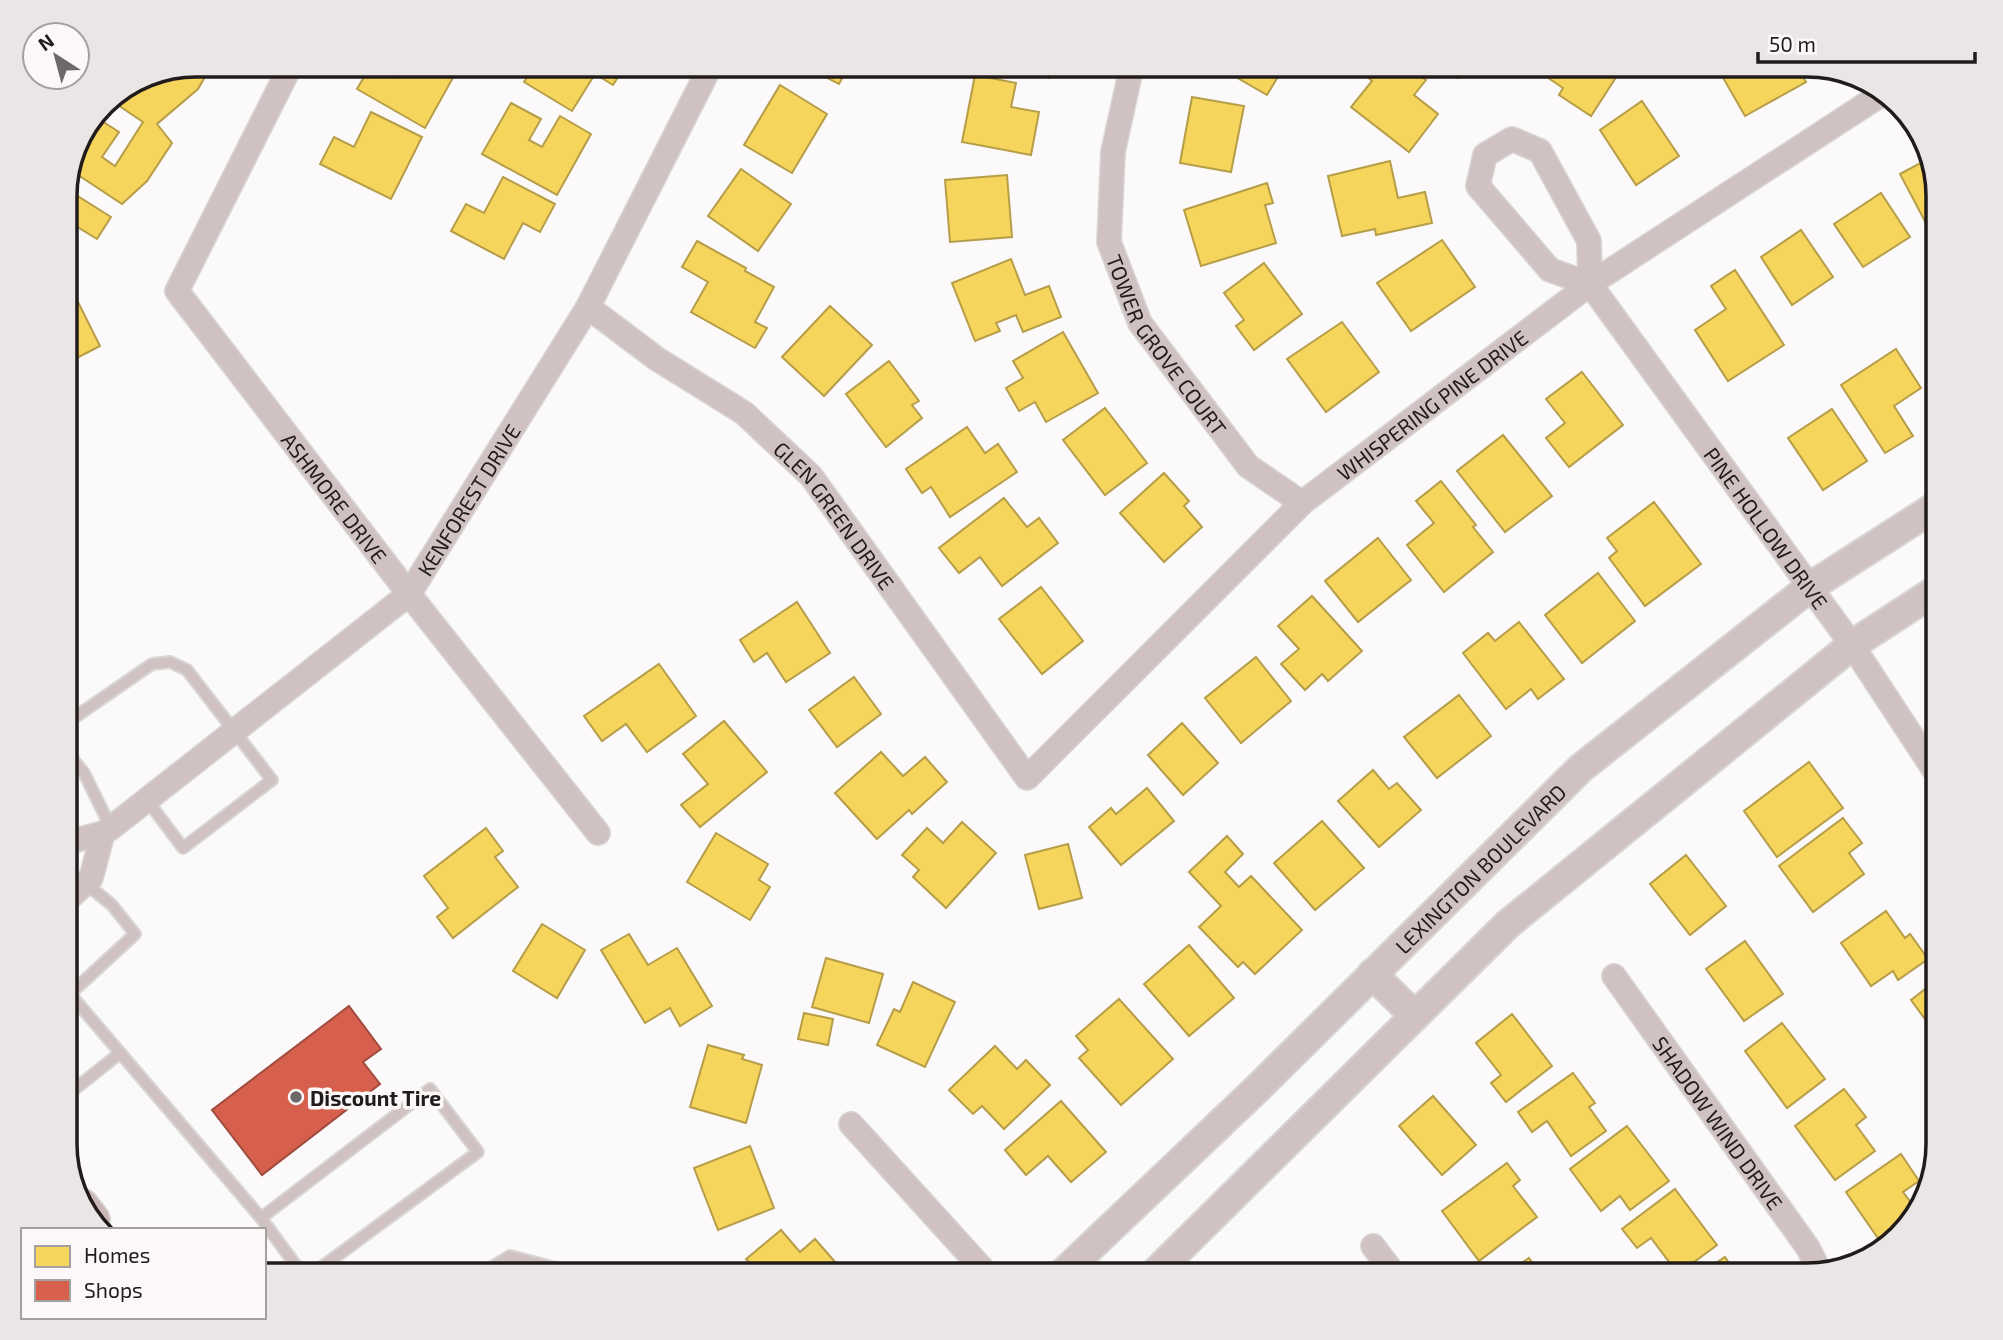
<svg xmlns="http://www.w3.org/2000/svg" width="2003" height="1340" viewBox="0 0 2003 1340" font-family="'Exo 2',sans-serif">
  <rect width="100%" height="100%" fill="#fbf9f9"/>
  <g fill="#f6d55c" stroke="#b69d48" stroke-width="2">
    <path d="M371,65l25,12 6,-12h58l-35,63 -68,-39z"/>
    <path d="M535,65h91l-13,20 -18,-11 -23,37 -48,-29z"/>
    <path d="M802,65h47l-10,19z"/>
    <path d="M1016,65h38l-5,13z"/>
    <path d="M1224,65h61l-18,30 -45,-26z"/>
    <path d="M1368,65h38l20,15 -12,15 24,19 -29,38 -58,-45 21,-26 -10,-9z"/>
    <path d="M1454,65h31l2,4 -29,9z"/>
    <path d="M1547,65h77l-33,51 -32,-21 4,-7 -22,-15z"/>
    <path d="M1727,65h69l10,17 -61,34 -23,-40 9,-5z"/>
    <path d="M192,66l14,9 -8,14 -41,35 15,19 -25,38 -25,23 -50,-33 25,-53 22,14 -17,25 13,9 28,-44 -34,-23 37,-24z"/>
    <path d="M975,75l41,8 -5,24 28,5 -8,43 -69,-13z"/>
    <path d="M780,85l47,29 -35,59 -48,-28z"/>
    <path d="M1192,97l52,9 -13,66 -51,-9z"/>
    <path d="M1642,101l37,55 -43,29 -36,-55z"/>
    <path d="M511,103l30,16 -12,21 13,7 18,-31 31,18 -34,61 -75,-41z"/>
    <path d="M371,112l51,25 -31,62 -71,-35 14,-27 20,10z"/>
    <path d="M1926,160l6,11 6,24v51l-38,-72z"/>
    <path d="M1390,161l8,37 27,-6 7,31 -56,12 -1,-6 -33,7 -14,-60z"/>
    <path d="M741,169l50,35 -33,47 -50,-35z"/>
    <path d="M1007,175l5,62 -62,5 -5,-62z"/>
    <path d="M503,177l52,27 -15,28 -17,-9 -19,36 -53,-28 15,-27 18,9z"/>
    <path d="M1267,183l6,20 -8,2 11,38 -75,23 -17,-56z"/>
    <path d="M65,188l46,29 -14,22 -23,-14 -9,15z"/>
    <path d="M1881,193l29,44 -47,30 -29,-43z"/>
    <path d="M1801,230l32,47 -41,28 -31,-48z"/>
    <path d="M1442,240l33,47 -64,44 -34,-48z"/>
    <path d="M697,241l49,27 -1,3 29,16 -19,35 12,6 -12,20 -64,-36 17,-30 -26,-15z"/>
    <path d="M1011,259l14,36 24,-9 12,31 -38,15 -7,-17 -20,8 4,8 -25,10 -23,-58z"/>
    <path d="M1264,263l38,51 -48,36 -18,-24 8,-6 -20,-27z"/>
    <path d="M1735,270l49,75 -56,36 -33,-51 31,-21 -15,-23z"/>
    <path d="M72,290l28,56 -35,18v-71z"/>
    <path d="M830,306l42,39 -48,51 -42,-39z"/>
    <path d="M1342,322l37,50 -53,40 -39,-53z"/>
    <path d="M1063,332l35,61 -52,29 -11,-20 -16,9 -13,-23 17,-10 -10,-17z"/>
    <path d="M1896,349l25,39 -27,18 19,30 -28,17 -44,-68z"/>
    <path d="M1938,353v25l-10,-19z"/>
    <path d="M889,361l30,40 -7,4 10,13 -36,29 -40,-53z"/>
    <path d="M1582,372l41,53 -54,42 -23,-29 19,-15 -19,-24z"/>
    <path d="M1105,408l42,55 -42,32 -42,-55z"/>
    <path d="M1832,409l35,52 -44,29 -35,-52z"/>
    <path d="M967,427l18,26 13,-9 19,28 -67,45 -19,-30 -9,6 -16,-24z"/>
    <path d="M1503,435l49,61 -47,36 -48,-61z"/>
    <path d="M1164,473l25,28 -5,5 18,21 -38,35 -44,-49z"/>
    <path d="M1441,481l35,44 -3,2 20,25 -49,40 -37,-47 27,-22 -18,-22z"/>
    <path d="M1004,498l23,29 12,-9 19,25 -56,43 -22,-29 -21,16 -20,-25z"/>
    <path d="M1654,502l47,62 -56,42 -36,-48 8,-7 -10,-13z"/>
    <path d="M1378,538l33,42 -53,42 -33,-41z"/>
    <path d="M1598,573l37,48 -53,42 -37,-48z"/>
    <path d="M1041,587l42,54 -41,33 -43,-55z"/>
    <path d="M1312,596l50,55 -34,30 -6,-7 -17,16 -24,-26 18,-15 -21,-23z"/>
    <path d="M797,602l33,51 -44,29 -19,-29 -13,9 -14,-22z"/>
    <path d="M1519,622l45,57 -26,20 -7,-10 -25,20 -43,-56 25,-20 7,8z"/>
    <path d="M1256,657l35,44 -50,42 -36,-45z"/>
    <path d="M659,664l37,52 -49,36 -21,-28 -24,17 -18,-25z"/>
    <path d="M854,677l27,37 -44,33 -28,-37z"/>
    <path d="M1459,695l32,41 -54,42 -33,-41z"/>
    <path d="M724,721l43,51 -67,55 -19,-22 27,-21 -25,-30z"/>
    <path d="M1182,723l36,40 -35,32 -35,-40z"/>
    <path d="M881,752l22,24 22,-19 22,25 -35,32 -3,-4 -32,29 -42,-46z"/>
    <path d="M1809,762l34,46 -66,49 -33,-46z"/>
    <path d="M1373,770l16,19 8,-6 24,27 -42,37 -41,-46z"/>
    <path d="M1147,788l27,33 -53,44 -32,-38 22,-19 5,6z"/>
    <path d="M1843,818l19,25 -13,10 15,21 -51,38 -34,-46z"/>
    <path d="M1322,821l42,47 -49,42 -41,-47z"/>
    <path d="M962,822l34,31 -50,55 -33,-31 6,-7 -17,-15 25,-27 16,15z"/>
    <path d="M486,828l17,23 -8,6 23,30 -65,51 -16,-21 11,-9 -24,-32z"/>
    <path d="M716,833l52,31 -9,16 11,7 -20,33 -63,-38z"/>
    <path d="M1227,836l16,18 -18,18 14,15 12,-11 51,54 -47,44 -12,-12 -5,5 -39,-40 22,-21 -32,-34z"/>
    <path d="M1068,844l14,54 -43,11 -14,-54z"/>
    <path d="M1686,855l40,51 -36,29 -40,-51z"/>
    <path d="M1886,911l19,27 5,-4 18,25 -30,21 -5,-9 -22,15 -30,-43z"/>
    <path d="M542,924l43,26 -28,48 -44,-27z"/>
    <path d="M629,934l19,31 29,-17 35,58 -32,20 -10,-18 -25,15 -44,-73z"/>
    <path d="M1745,941l38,53 -39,27 -38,-52z"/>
    <path d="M1189,945l45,53 -45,38 -45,-52z"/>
    <path d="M826,958l57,16 -14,49 -57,-16z"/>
    <path d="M1938,979v58l-27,-37z"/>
    <path d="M913,982l42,20 -30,65 -48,-22 17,-36 6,3z"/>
    <path d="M1119,999l54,60 -52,46 -42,-47 9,-8 -12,-14z"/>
    <path d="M804,1013l29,6 -5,26 -30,-6z"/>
    <path d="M1512,1014l40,52 -46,36 -15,-19 10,-8 -25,-32z"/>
    <path d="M1782,1023l43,56 -38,29 -42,-57z"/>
    <path d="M708,1045l36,10 -2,4 20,6 -16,58 -56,-16z"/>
    <path d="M995,1046l22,23 9,-9 24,25 -46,44 -22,-23 -9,8 -24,-24z"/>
    <path d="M1573,1073l22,30 -6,4 17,24 -35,25 -24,-35 -15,11 -14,-20z"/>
    <path d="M1844,1089l22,28 -10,8 19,26 -40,29 -40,-54z"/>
    <path d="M1938,1089v19l-9,-13z"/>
    <path d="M1433,1096l43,49 -34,30 -43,-49z"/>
    <path d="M1061,1101l45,51 -35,30 -23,-26 -22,19 -21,-25z"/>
    <path d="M1627,1126l42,55 -39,29 -10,-14 -19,15 -31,-42z"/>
    <path d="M750,1146l24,62 -56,22 -24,-62z"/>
    <path d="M1901,1154l18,27 -16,11 15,20 -2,5 -32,30 -38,-55z"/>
    <path d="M1507,1163l13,17 -7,6 24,31 -58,44 -37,-50z"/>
    <path d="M1675,1189l42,56 -39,29 -27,-36 -14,10 -15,-19z"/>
    <path d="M781,1230l19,22 15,-13 21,24 -14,12h-62l-14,-16z"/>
    <path d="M1725,1257l12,18h-39z"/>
    <path d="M1529,1258l12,17h-37z"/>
  </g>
  <path fill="#d6604d" stroke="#a04b3e" stroke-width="2" d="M349,1006l32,43 -18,13 17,22 -118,91 -50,-65z"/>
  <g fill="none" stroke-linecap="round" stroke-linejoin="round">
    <g stroke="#d8d5d5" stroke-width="14">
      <g id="service">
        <path d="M65,724l87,-60 18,-2 17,8 85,110 -89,68 -36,-48"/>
        <path d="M65,750l19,23 27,55"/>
        <path d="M85,883l27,22 23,29 -65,60 191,224 42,57"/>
        <path d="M65,1097l55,-44"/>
        <path d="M261,1218l169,-129 48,63 -167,123"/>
        <path d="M479,1275l31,-19 72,19"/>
      </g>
    </g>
    <g stroke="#d8d5d5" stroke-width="26">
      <g id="minor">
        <path id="s1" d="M291,65l-114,226 232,303 189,239"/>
        <path id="s2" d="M1132,65l-19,87 -4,90 31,81 108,143 54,37"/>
        <path d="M1512,139l28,12 49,90 1,43 -40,-14 -72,-84 7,-31z"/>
        <path id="s3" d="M1590,284l262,361 86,131"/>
        <path id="s4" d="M588,307l69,52 87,54 67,63 216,302 275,-275 288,-219 295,-192"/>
        <path id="s5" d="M65,843l38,-10 8,-5 298,-234 179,-287 123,-242"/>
        <path d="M65,902l26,-24 12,-45"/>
        <path id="s6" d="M1614,976l194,272 12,24"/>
        <path d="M851,1124l137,151"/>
        <path d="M1373,1246l22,29"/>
      </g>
    </g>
    <g stroke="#d8d5d5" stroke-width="32">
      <g id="tertiary">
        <path d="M1372,974l43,42"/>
        <path id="s7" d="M1061,1275l199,-189 321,-318 229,-181 128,-82"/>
        <path d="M1153,1275l355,-351 344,-279 86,-56"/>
      </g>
    </g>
    <g stroke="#d8d5d5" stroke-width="38">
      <path id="primary" d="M81,1206l11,14"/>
    </g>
    <use href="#service" stroke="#d0c2c2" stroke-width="10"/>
    <use href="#minor" stroke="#d0c2c2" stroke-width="23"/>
    <use href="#tertiary" stroke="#d0c2c2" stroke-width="28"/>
    <use href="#primary" stroke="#cab8b9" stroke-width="35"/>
  </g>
  <circle fill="#6e6969" stroke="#fcf8f8" stroke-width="2.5" cx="296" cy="1097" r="7"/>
  <g text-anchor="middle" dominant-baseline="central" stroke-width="7" stroke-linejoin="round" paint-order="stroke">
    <g font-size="21" fill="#221b1b" stroke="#fcf8f8">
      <text stroke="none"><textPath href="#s2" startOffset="298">TOWER GROVE COURT</textPath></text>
      <text stroke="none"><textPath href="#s4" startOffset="1204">WHISPERING PINE DRIVE</textPath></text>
      <text stroke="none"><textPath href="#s1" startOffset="513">ASHMORE DRIVE</textPath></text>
      <text stroke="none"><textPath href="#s5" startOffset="539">KENFOREST DRIVE</textPath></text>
      <text stroke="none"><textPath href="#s4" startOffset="326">GLEN GREEN DRIVE</textPath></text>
      <text stroke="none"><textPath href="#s3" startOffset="301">PINE HOLLOW DRIVE</textPath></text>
      <text stroke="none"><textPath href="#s7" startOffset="584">LEXINGTON BOULEVARD</textPath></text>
      <text stroke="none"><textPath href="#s6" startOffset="180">SHADOW WIND DRIVE</textPath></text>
    </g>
    <g font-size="21" font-weight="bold" fill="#221b1b" stroke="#fcf8f8" text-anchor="start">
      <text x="310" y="1097">Discount Tire</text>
    </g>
  </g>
  <path d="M0 0H2003V1340H0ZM196 77H1807A119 119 0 0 1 1926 196V1144A119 119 0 0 1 1807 1263H196A119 119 0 0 1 77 1144V196A119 119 0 0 1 196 77Z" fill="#ebe6e6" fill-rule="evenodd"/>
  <path fill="none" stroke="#221b1b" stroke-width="3.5" d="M196 77H1807A119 119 0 0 1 1926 196V1144A119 119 0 0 1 1807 1263H196A119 119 0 0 1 77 1144V196A119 119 0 0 1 196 77Z"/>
  <rect x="21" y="1228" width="245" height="91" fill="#fcf8f8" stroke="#a5a0a0" stroke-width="2"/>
  <rect x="35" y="1246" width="35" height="21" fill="#f6d55c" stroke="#a5a0a0" stroke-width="2"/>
  <text x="84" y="1263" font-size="21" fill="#221b1b">Homes</text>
  <rect x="35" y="1280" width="35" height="21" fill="#d6604d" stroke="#a5a0a0" stroke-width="2"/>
  <text x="84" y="1298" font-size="21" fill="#221b1b">Shops</text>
  <g transform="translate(56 56) rotate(324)"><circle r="33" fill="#fcf8f8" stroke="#a5a0a0" stroke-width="2"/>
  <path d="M0-5L12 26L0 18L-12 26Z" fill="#6e6969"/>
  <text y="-10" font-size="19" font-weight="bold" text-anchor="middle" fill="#221b1b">N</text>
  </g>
  <path d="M1758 52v10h217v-10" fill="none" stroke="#221b1b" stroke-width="3.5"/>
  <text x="1769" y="52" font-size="21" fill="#221b1b" stroke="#fcf8f8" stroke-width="5" paint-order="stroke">50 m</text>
</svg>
